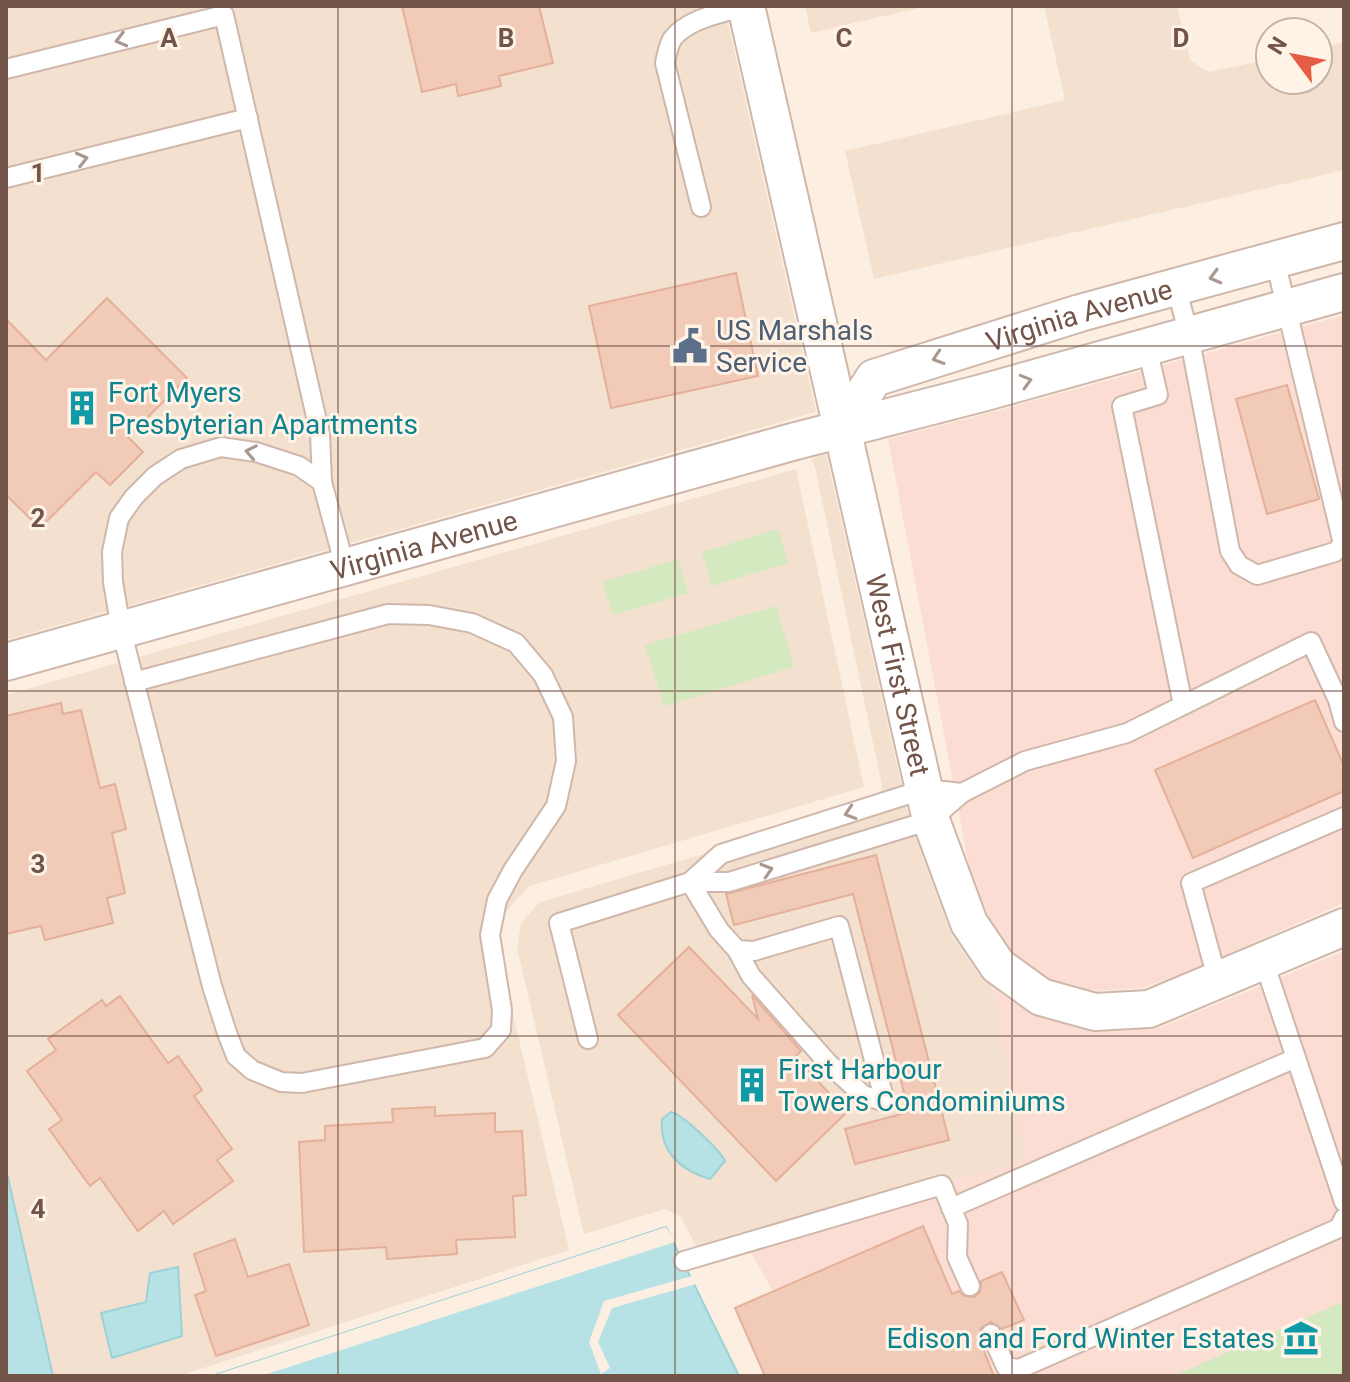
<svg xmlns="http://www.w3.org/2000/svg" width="1350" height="1382" viewBox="0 0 1350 1382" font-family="Roboto,sans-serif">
  <rect width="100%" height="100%" fill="#fcefe1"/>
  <g fill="#f3e0cf">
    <path d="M6,6h718l92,406 -810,228z"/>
    <path d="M805,6h122l-116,27z"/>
    <path d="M1044,6h133l14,55 18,11 61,-13v21h48v-32l26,-6v128l-470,109 -29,-128 220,-51z"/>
    <path d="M826,454l84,368 41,112 29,42 12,11 34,175 -287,71 -42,15 -17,-32 -15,-7 -81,25 -67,-286 4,-25 19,-21 331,-97 9,-7 2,-12 -67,-319 -4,-8z"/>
    <path d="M796,469l68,318 -335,99 -25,28 -7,33 72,303 -390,126h-126l-47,-207v-474z"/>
  </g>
  <g fill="#fcddd4">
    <path d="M1344,315v588l-155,68 -47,17 -47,3 -46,-12 -36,-27 -25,-37 -19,-49 -81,-427 101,-26z"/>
    <path d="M1344,951v381l-107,44h-414l-84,-143 286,-71 -33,-175 36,26 63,19 68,-4z"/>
  </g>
  <g fill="#d4e9c0">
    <path d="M778,529l10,34 -76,23 -10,-34z"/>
    <path d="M678,559l10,34 -75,22 -11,-33z"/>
    <path d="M776,606l18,61 -130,39 -19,-61z"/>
    <path d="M1344,1301v75h-171z"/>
  </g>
  <g fill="#b6e2e5" stroke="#9cd2d7" stroke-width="2">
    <path d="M671,1112c11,2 48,37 54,49l-15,18c-29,-8 -51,-28 -48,-60z"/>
    <path d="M6,1169l47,207h-47z"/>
    <path d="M666,1227l73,149h-527z"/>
    <path d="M178,1267l4,69 -70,22 -11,-45 45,-11 4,-29z"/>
  </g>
  <g fill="#fcefe1">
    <path d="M666,1227l9,15 -414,134h-49z"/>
    <path d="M692,1276l4,8 -84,24 -14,34 12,26 -9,6 -12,-32 15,-41z"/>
  </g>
  <g fill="#f1cbb8" stroke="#e4b099" stroke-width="2">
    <path d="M402,6h137l14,57 -54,13 2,10 -43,10 -2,-12 -34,8z"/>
    <path d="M736,273l22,103 -147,32 -22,-102z"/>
    <path d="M107,298l80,80 -59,59 15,15 -33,33 -14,-13 -56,56 -34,-33v-176l40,41z"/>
    <path d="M1287,385l32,114 -52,15 -31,-115z"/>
    <path d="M1315,700l29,66v25l-151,67 -38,-88z"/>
    <path d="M61,703l2,11 18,-4 19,78 15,-4 11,45 -14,4 13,60 -18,5 6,25 -68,17 -4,-14 -35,8v-218z"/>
    <path d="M876,855l73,285 -94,24 -10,-35 64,-17 -56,-218 -119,31 -8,-31z"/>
    <path d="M689,947l69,72 -6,-24 49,56 -6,6 52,55 -71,69 -158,-166z"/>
    <path d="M120,996l48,67 10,-7 24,34 -8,6 38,53 -15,11 16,21 -60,43 -9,-13 -26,20 -38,-53 -10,8 -41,-57 13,-9 -35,-49 29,-21 -8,-11 54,-39 4,6z"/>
    <path d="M435,1107v9l60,-3v19l27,-1 4,64 -13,1 2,41 -59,3 1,14 -70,5 -1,-12 -82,5 -5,-110 26,-2v-14l68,-4 -1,-13z"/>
    <path d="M923,1226l29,68 7,-3 5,5 10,1 6,-5 1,-11 21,-9 22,48 -22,9 -11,-7 -10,6 -2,11 15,37h-229l-30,-68z"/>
    <path d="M235,1239l13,38 41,-13 20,61 -93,31 -21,-61 11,-4 -12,-37z"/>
  </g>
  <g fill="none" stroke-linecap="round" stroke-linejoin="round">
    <g stroke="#cfb8ab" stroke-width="22">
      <g id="lane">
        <path d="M6,69l218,-54 96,419 2,48 23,85"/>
        <path d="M6,178l242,-60"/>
        <path d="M701,207l-36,-144c2,-8 3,-18 8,-25 16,-20 50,-25 73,-32"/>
        <path d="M1176,287l13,48 41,216 9,14 18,10 78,-23 8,-8 -68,-284"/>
        <path d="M1147,347l11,48 -36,11 61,299"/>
        <path d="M134,682l254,-68 41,1 43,8 44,20 27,32 20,42 3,44 -10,45 -43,64 -16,30 -7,35 12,75 -1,20 -16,18 -183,35 -21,-1 -29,-12 -16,-14 -9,-23 -15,-47 -91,-357 -8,-47 -1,-30 7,-34 15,-21 21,-21 26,-17 40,-12 35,5 43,14 23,16"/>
        <path d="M962,793l63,-32 102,-28 184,-91 27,58 6,22"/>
        <path d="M690,882l29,48 18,20 17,1 85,-25 46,176"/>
        <path d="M737,950l14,26 78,88 34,31 22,7"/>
        <path d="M1264,962l80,240"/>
        <path d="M1218,982l-27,-99 153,-66"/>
        <path d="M588,1039l-29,-116 131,-41h39l202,-62 31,-27 -37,-4 -204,65 -31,28"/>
        <path d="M951,1208l345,-150"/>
        <path d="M684,1261l258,-76 16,39 -1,33 13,29"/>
        <path d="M991,1334l15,33 13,2 320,-141 5,-10"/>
      </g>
    </g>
    <g stroke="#cfb8ab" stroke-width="40">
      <g id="street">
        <path id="s1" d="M746,6l185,814 38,103 29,43 43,31 54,15 54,-3 195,-82"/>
        <path id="s2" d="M842,428l32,-50 206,-65 264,-72"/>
        <path id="s3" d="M6,662l786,-220 190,-49 362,-101"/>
      </g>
    </g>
    <use href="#lane" stroke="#fff" stroke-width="18"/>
    <use href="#street" stroke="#fff" stroke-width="36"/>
  </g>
  <defs><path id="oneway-chevron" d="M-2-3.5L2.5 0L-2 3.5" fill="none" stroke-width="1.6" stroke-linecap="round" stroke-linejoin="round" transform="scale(2)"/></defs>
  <g stroke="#ab9891">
    <use href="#oneway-chevron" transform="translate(121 40) rotate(166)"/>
    <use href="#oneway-chevron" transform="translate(82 159) rotate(-14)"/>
    <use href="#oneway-chevron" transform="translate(1215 277) rotate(165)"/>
    <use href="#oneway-chevron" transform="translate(938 358) rotate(162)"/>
    <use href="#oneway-chevron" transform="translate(1026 381) rotate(-16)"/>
    <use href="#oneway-chevron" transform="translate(251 452) rotate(-169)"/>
    <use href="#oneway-chevron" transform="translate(850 813) rotate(162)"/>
    <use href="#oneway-chevron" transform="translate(767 870) rotate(-17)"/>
  </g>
  <path fill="none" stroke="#735448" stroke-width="2" stroke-opacity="0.55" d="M338,6v1370M675,6v1370M1012,6v1370M6,346h1338M6,691h1338M6,1036h1338"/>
  <defs>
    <g id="civic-bare" transform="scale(2.76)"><path d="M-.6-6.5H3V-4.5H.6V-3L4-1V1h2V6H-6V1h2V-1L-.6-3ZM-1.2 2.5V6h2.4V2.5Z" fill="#5c6f8a" stroke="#fff3e7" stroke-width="2.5" paint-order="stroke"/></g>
    <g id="building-bare" transform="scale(2.76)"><path d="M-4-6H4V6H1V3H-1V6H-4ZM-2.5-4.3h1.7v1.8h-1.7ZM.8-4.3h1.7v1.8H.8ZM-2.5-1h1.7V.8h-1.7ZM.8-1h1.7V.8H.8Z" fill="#0f9aa8" stroke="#fff3e7" stroke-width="2.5" paint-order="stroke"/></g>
    <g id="museum-bare" transform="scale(2.76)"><path d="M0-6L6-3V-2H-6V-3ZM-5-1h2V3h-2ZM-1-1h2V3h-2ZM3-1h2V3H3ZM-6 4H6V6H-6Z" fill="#0f9aa8" stroke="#fff3e7" stroke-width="2.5" paint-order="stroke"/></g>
  </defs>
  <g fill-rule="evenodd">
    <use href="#civic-bare" x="690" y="346"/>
    <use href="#building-bare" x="82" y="408"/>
    <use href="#building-bare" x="752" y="1085"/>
    <use href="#museum-bare" x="1301" y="1338"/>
  </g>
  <g text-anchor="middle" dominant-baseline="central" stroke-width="6" stroke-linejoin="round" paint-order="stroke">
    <g font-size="28" fill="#735448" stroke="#fff3e7">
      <text stroke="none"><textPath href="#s2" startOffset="274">Virginia Avenue</textPath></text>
      <text stroke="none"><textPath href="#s3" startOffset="434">Virginia Avenue</textPath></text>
      <text stroke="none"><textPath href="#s1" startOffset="686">West First Street</textPath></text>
    </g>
    <g font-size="28" fill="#4e5e75" stroke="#fff3e7" text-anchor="start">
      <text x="716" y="330">US Marshals<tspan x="716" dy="32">Service</tspan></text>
    </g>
    <g font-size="28" fill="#0d838f" stroke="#fff3e7" text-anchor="start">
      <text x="108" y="392">Fort Myers<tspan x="108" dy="32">Presbyterian Apartments</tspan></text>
      <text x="778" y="1069">First Harbour<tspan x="778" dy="32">Towers Condominiums</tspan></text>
      <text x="1275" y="1338" text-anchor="end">Edison and Ford Winter Estates</text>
    </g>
  </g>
  <g font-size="26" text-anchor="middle" font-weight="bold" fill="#735448" stroke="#fff3e7" stroke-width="6" stroke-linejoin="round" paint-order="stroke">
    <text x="169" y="47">A</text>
    <text x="506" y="47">B</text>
    <text x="844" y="47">C</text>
    <text x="1181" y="47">D</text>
    <text x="38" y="182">1</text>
    <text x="38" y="527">2</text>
    <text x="38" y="873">3</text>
    <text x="38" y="1218">4</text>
  </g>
  <rect width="1350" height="1382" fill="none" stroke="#735448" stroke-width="16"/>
  <g transform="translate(1294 56) rotate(302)"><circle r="38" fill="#fff3e7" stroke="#c7b3a7" stroke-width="2"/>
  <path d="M0-6L14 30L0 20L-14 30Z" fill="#e65d45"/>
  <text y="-12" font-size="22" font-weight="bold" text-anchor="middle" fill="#735448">N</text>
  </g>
</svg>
